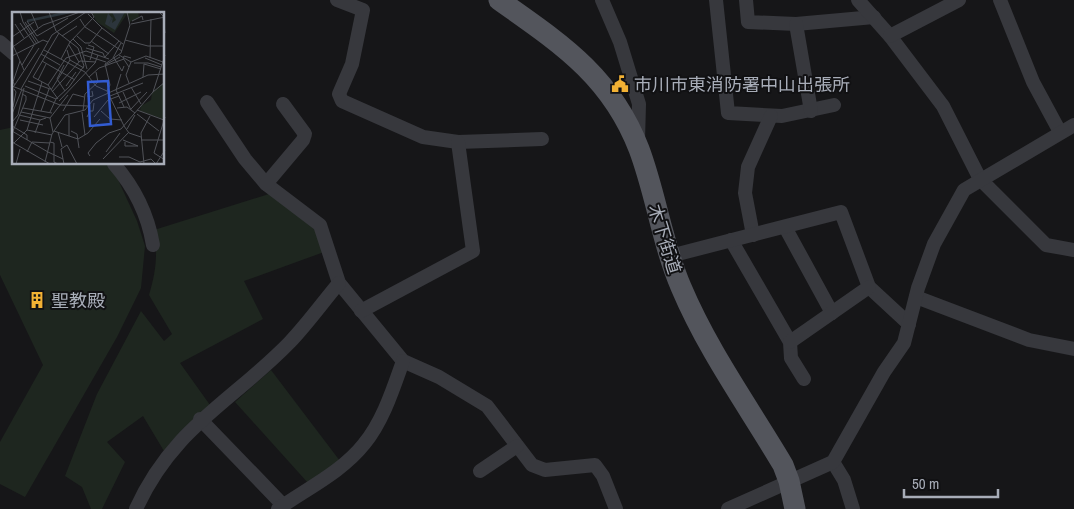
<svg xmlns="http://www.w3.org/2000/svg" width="1074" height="509" viewBox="0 0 1074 509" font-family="'Archivo Narrow','Noto Sans JP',sans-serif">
  <rect width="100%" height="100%" fill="#161618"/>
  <g fill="#1e261f">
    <path d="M14,127v37h94l6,7 23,50 8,25 -4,42 -24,49 -92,160 -25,-13v-42l43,-77 -43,-90v-145z"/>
    <path d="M269,194l47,33 8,25 -80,29 19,38 -83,44 30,42 -46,46 -21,-35 -36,26 18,20 -23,47h-11l-9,-22 -17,-11 32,-82 44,-83 23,30 8,-7 -23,-39c7,-23 9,-41 5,-65z"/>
    <path d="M271,370l69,91 -32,22 -73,-81z"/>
  </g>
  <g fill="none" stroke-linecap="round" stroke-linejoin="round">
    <g stroke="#37383d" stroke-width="14">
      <path d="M337,0l26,10 -11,54 -13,30 3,7 81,36 35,5 84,-3"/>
      <path d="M602,0l18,42 19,62 -1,36"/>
      <path d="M716,0l12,113 54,3 52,-11"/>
      <path d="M746,0l2,22 48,2 78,-7"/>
      <path d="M858,0l32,36 53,70 37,73 66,66 28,5"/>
      <path d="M1000,0l33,82 27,50"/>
      <path d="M796,24l15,87"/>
      <path d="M890,36l69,-36"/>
      <path d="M0,42l14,12"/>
      <path d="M207,102l38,57 21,25 54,41 19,58 64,78 36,16 48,29 45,59 13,5 50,-5 8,11 13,33"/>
      <path d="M114,164c20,23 34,51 39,81"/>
      <path d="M266,184l37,-44 2,-6 -22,-30"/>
      <path d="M785,227l47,86"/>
      <path d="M753,235l-8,-42 3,-26 23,-51"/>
      <path d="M731,240l59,102 1,16 13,21"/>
      <path d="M670,256l171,-44 28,75 40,37"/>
      <path d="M916,297l113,43 45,9"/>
      <path d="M361,311l112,-60 -15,-109"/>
      <path d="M790,342l79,-55"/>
      <path d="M200,419l83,86"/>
      <path d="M833,462l11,18 9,29"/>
      <path d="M480,471l37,-25"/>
      <path d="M136,509c37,-82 96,-107 154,-167 18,-19 33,-40 49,-59"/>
      <path d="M278,509c28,-20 64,-37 86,-65 19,-23 29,-55 39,-83"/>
      <path d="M728,509l105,-47 51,-90 20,-29 14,-55 16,-44 30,-54 110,-65"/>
    </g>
    <path stroke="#53555c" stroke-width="21" d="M499,0c61,43 112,76 140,149 17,45 23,94 42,138 27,64 67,119 102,178l6,16 6,28"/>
  </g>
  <defs>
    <g id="civic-bare" transform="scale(1.35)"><path d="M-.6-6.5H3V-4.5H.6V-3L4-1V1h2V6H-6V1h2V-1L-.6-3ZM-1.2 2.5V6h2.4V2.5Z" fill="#f2b134" stroke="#111113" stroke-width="2.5" paint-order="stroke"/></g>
    <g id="building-bare" transform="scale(1.35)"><path d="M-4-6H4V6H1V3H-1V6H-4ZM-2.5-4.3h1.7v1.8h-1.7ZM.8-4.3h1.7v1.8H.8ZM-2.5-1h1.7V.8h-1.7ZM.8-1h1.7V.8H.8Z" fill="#f2b134" stroke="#111113" stroke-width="2.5" paint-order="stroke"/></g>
  </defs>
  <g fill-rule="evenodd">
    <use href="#civic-bare" x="620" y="84"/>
    <use href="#building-bare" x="37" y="300"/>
  </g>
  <g text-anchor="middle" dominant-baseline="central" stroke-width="4" stroke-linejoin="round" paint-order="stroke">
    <g font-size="18" fill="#a8adb8" stroke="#111113" text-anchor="start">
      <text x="634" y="84">市川市東消防署中山出張所</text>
      <text x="51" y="300">聖教殿</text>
    </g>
    <g font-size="18" fill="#a8adb8" stroke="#111113">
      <text transform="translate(665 239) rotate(73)">木下街道</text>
    </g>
  </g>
  <g transform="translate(12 12)">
    <rect width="152" height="152" fill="#161618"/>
    <path d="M79,0h47l1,5 -9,5 -3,-8 -13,19 -17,-11zM152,70l-1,37 -23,-8 1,-5 10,-6 1,-7z" fill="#1e261f"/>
    <path d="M100,0h13l-10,18 -10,-6 3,-11 4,5 -4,7 5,-8 -1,6 4,-3z" fill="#2c353c"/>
    <path fill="none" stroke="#2c353c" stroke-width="2.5" d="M15,9l43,-9"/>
    <path fill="none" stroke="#505258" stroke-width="1" d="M8,0l3,10 14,22M19,0l7,16M37,0l7,19 22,17 6,18 -15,21 -13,12 -6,13M147,0l4,4 2,17M76,2l14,14M68,7l5,8 37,24M15,9l10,15 31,-18M120,9l10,-5 1,4M13,10l14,21M8,11l15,22M3,12l9,14M119,12l34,-7M50,24l15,-10M65,24l8,7h5l12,-15 21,16M0,25l22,-15M61,27l8,8 6,22M113,28l23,6h17M79,29l18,13M0,31l12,27M57,33l10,17M76,33l6,2 -4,13M2,34l29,-21 37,-13M74,36l17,5 2,5M32,38l41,22 11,14 11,5 17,35 5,7 12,4M55,38l3,10 14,8M29,42l19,11M72,43l22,7M107,43l12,7 15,-6 17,6M0,44l31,-16 5,2M93,45l14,-16M101,46l8,-15M102,46l8,13 2,-5M133,46l17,7M138,46l1,-39M49,47l9,-17 24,-25 -3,-5M30,49l33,19M122,51h14l13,4M10,53l12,-20M52,53l-7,14 8,12M93,53l15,-8M117,55l-6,-9 1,-2 7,2M109,62l-5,16 8,17M21,65l26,-44M21,65l15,8 10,14M77,65l10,-9 25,-9M131,65l1,-13 17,5M26,68l8,-16M16,69l22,8M117,71l-3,-8 5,-13M3,73l-2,-3 7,-21M36,73l18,-27 20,-7 23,8M0,74l48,19 28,1M2,74l25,-38M13,74l31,13M54,74l10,-14M119,75l10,17M9,77l31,-54 34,-23M39,78l19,-30M77,79l-1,6 5,-1 -1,-5M95,79l3,-6 -5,-21 16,-11 9,-28 -3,-13M40,80l28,-31 16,1M111,80l8,18M141,80l12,-10M98,84l33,-13M47,89l36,-38 3,-8M107,91l22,-11M1,95l3,-15 -2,-3M11,96l29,5M105,96l10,-1 8,6M119,97l16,-17M125,98l27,10M29,99l8,-22M51,99l10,-17 11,3M71,99l2,-17 13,-12 -2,-10M89,99l9,8 12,1M9,100l29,6M70,100l3,23M0,102l10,-25M125,102l22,17M7,103l21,5M57,103v21M75,105l3,-6h3l1,-8M82,105l14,-17 11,-4M153,105l-11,36 11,7M8,108l23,5M0,110l6,-7 6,-27M0,114l15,9v5M115,117l8,-14M15,118l25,5M0,119l36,21M1,119l13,-31v-4l-4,-2M42,119l24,8 10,-6 12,-14M59,119l6,3 2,14M41,120l-3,-14 18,-23M46,120l4,15M23,121l5,-13 6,-2M111,128l15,6h-13v-4M129,128h24M0,130l38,22M38,130l4,1v19l4,2M2,131l13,-13 15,-48M15,140l5,-10 18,1M36,140l15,7M94,140l14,-19M78,144l-2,-3 8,-10 13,-10 12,-4 32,-37 12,-37M107,145h10l11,5 11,-3 5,5M91,147l26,-27M33,150l7,-28 13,-19 20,-5 8,-10 55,-25 17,-1M4,152l4,-15M52,152l-3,-15 6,-4 10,19M132,152l-3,-31 9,-17M144,152l9,-14"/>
    <path fill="#325cd3" fill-opacity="0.15" stroke="#325cd3" stroke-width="2.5" d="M96,69l3,43 -21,2 -2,-44z"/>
    <rect width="152" height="152" fill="none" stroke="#a8adb8" stroke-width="2.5"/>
  </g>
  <path d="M904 489v8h94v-8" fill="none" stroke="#a8adb8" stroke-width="2.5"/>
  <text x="912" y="489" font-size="15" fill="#a8adb8" stroke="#111113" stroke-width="4" paint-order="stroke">50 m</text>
</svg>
